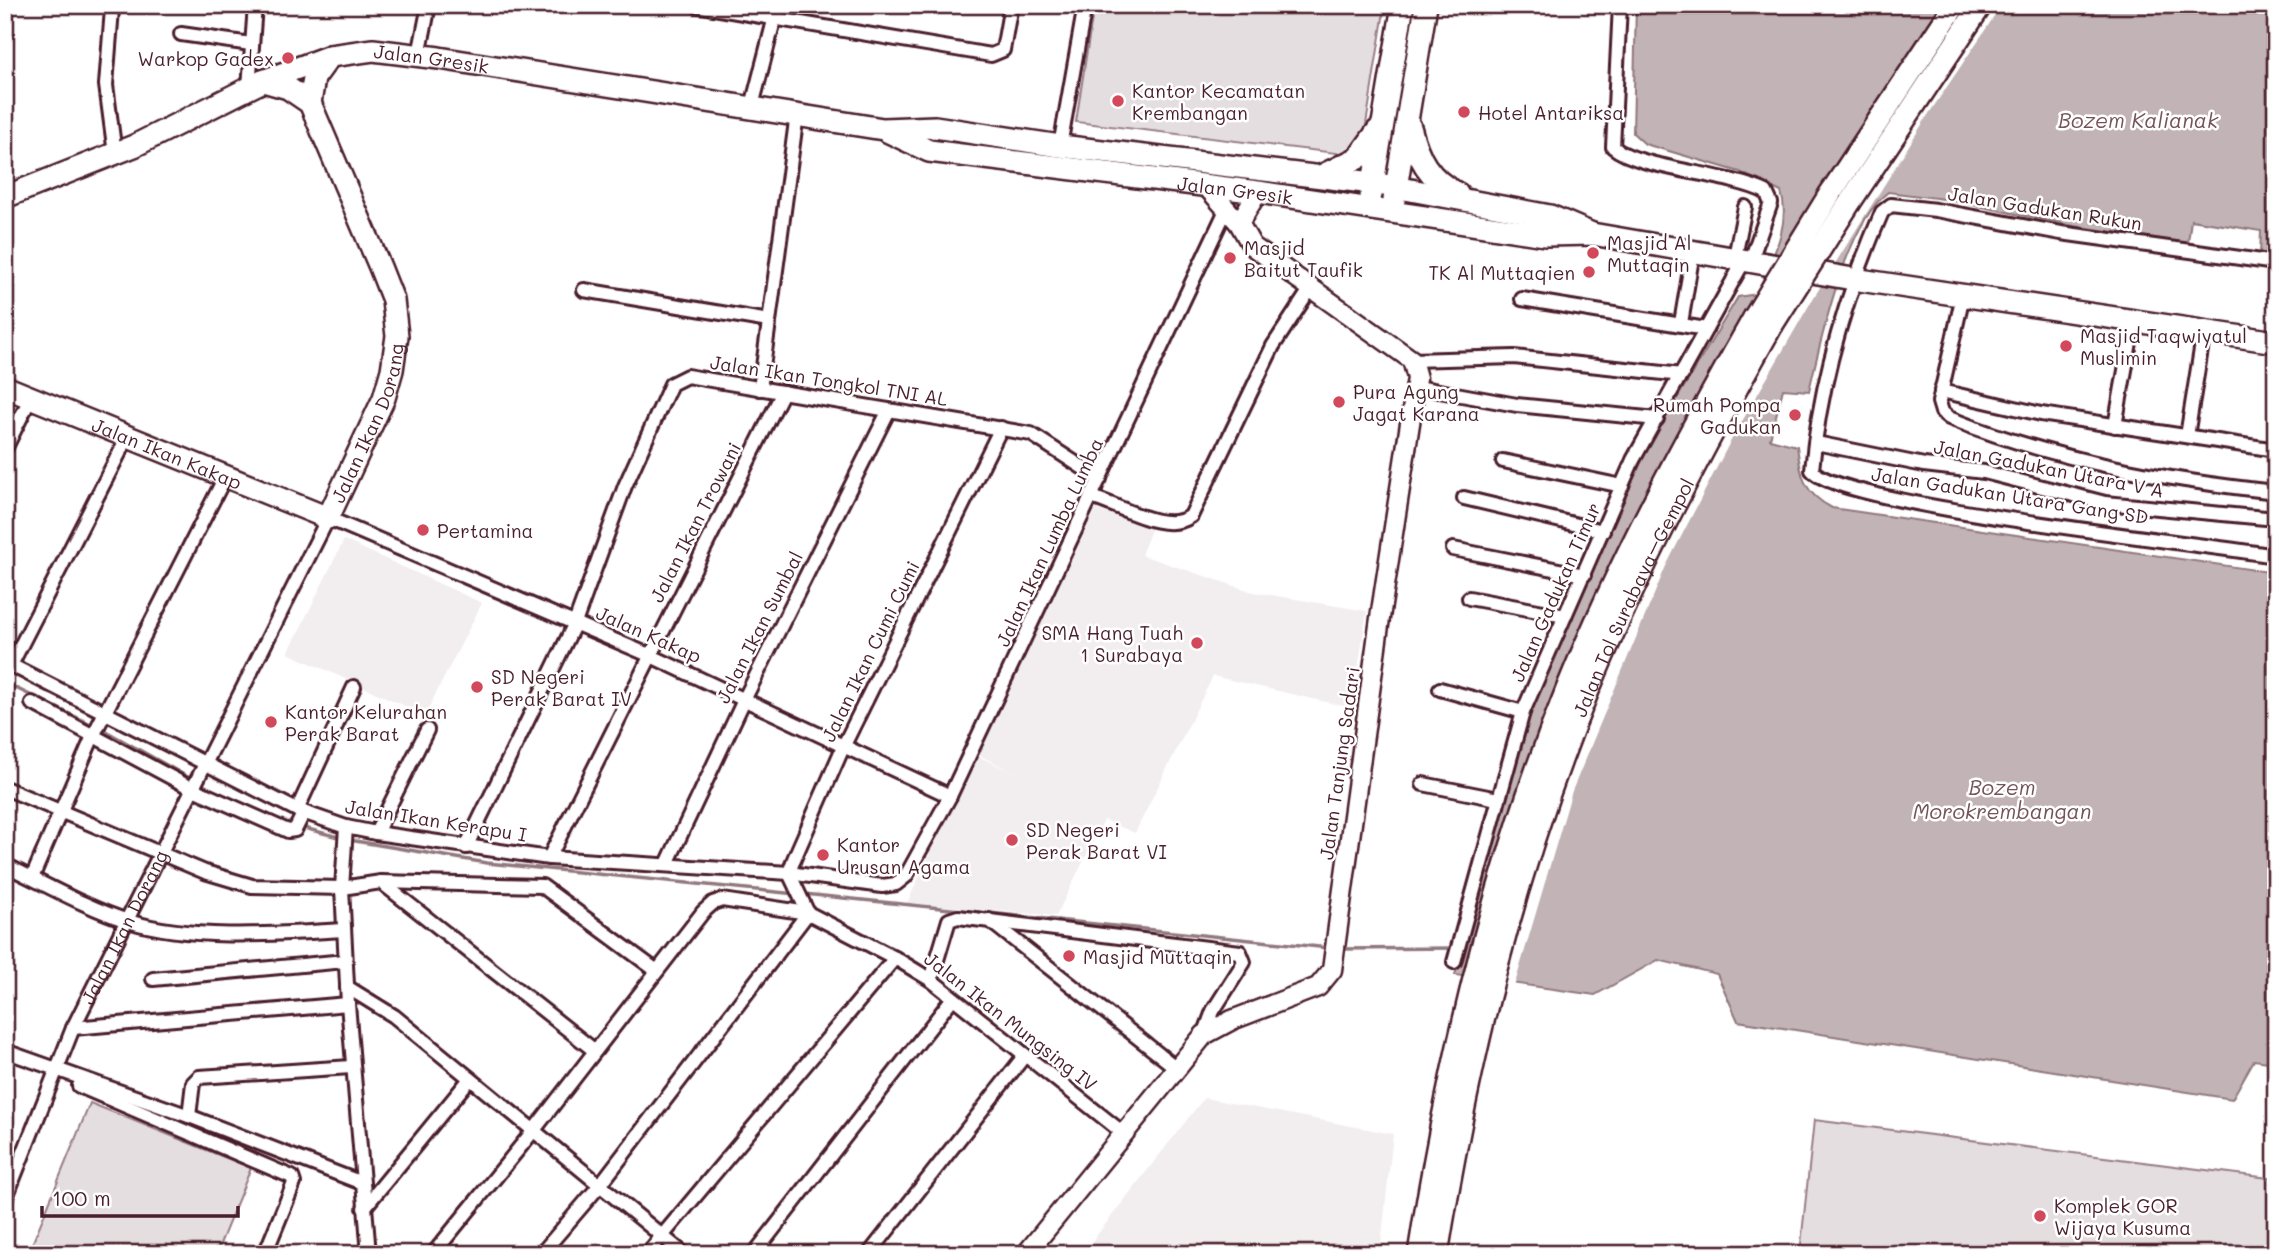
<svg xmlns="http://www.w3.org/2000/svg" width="2281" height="1259" viewBox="0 0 2281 1259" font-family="Mali,sans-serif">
  <rect width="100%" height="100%" fill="#fff"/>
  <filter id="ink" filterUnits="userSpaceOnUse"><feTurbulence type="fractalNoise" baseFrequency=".0143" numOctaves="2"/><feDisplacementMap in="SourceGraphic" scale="14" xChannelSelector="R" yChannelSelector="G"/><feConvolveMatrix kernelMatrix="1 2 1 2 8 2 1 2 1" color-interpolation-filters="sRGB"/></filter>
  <g filter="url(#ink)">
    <g fill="#f2eeef">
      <path d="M1096,509l55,21 -10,25 112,37 114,19 -15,97 -139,-32 -78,157 -31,-13 -48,96 -149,-13 23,-49 -5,-2 50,-97 40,18 -36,-18z"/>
      <path d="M344,540l138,63 -57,112 -137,-62z"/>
      <path d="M1204,1098l189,36 -13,120h-298z"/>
    </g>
    <g fill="#e5dee0" stroke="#987e86" stroke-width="2">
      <path d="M1094,5h291l-24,151 -285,-34z"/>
      <path d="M90,1103l161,65 -35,86h-188z"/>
      <path d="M1814,1120l462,59v75h-476z"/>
    </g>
    <path fill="#c1b3b6" stroke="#91787e" stroke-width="2" d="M1636,5h640v252l-16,-2 1,-24 -70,-11 -3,23 -114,-17 -130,-27 -56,-7c-42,32 -67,147 -79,199l-26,-2 -13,50 27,7c4,30 6,47 35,62l444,65v490l-22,-3 -22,39 -494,-78 -21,-47 -59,-14 -63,35 -140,-20 69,-257 125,-273 89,-148 19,-3c12,-31 35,-67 24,-102l-41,-20 -95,-28 -12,-11z"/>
    <path fill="#fff" d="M1944,5h58l-74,110 -117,187 -82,142 -63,122 -94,225 -58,196 -14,-2 60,-295z"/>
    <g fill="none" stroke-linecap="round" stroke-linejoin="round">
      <g stroke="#91787e" stroke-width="3.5">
        <path d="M5,683l90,43"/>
        <path d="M102,729l91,51"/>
        <path d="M200,784l14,8"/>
        <path d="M285,823l57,15"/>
        <path d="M349,840l138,23 309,31"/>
        <path d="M804,894l525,54"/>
        <path d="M1340,949l115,-1"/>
      </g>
      <g stroke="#4a1f2b" stroke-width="18">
        <g id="street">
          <path d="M695,5l296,50 12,-5 8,-45"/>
          <path d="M1620,5l-7,142c26,22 114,26 153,45l5,11 -20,57"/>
          <path d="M112,9l-6,76 9,69"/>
          <path d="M181,34l70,10"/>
          <path d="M419,55l10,-50"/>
          <path d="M249,88l6,-83"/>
          <path d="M752,106l26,-101"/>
          <path d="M1060,146l25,-141"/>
          <path d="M1735,257l10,-50"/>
          <path d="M2276,263l-215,-30 -125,-23 -45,-5 -9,7c-36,83 -62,168 -70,258 27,36 396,74 464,86"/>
          <path d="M584,290l185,31"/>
          <path d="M1963,295l-24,107 3,10 7,6c105,42 215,62 327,74"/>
          <path d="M1522,299l184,30"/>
          <path d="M1681,323l12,-71"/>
          <path d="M1412,360l102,-3 168,18"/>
          <path d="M1417,387l100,18 140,14"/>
          <path d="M760,389l37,-275"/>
          <path d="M1941,391l100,23 235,36"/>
          <path d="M2115,426l19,-106"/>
          <path d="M2187,436l17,-105"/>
          <path d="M1816,443l108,22 60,7 121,31 171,16"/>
          <path d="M5,449l26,-52"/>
          <path d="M1503,461l119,25"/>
          <path d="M1091,497c29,8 74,38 100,19l82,-170 38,-58"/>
          <path d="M1464,498l139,33"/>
          <path d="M1453,549l131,26"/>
          <path d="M1469,598l96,18"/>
          <path d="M5,662l292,148 49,17 30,6 173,25 240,15 93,13 14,-2 10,-8 44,-80 276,-586"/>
          <path d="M11,665l117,-229"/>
          <path d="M1440,689l83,23"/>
          <path d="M32,703l159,85 97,43 7,-1 9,-18"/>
          <path d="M1423,784l75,15"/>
          <path d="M5,788l200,84 47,14 90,2 39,-6 161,4 115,85"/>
          <path d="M297,810l57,-123"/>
          <path d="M346,827l-4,61 6,116 21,250"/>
          <path d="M376,833l51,-103"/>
          <path d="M466,847l109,-224 50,-137 46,-102 16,-8 344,58 69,45"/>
          <path d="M549,858l234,-466"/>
          <path d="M667,864l78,-166 144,-288"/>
          <path d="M5,865c40,19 82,43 123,56 64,20 150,13 216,9"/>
          <path d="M32,878l61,-142 133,-261"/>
          <path d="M381,882l214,169"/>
          <path d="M989,920l186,147"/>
          <path d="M1454,962l69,-250 110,-252 112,-201"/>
          <path d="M153,979l192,-18"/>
          <path d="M931,980l18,-60 9,-3 282,35 4,10 -31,49 -9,24"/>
          <path d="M347,987l47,29 290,238"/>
          <path d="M73,1028l275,-24"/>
          <path d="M5,1051l184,65 173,67"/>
          <path d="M79,1086l213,91 2,6 -29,71"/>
          <path d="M189,1116l4,-33 6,-6 152,-10"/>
          <path id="s1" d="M5,1200l68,-172 255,-510 321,137 301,141"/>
          <path d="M364,1208l105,-128"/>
          <path d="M433,1254l101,-124 169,-218 10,-9 9,-3 86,13 87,45 36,22 192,153"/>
          <path d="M541,1254l59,-69 208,-272 -19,-40 5,-14 50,-114 157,-317"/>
          <path d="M647,1254l248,-296"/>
          <path d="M754,1254l198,-255"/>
          <path d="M869,1254l156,-199"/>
        </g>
      </g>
      <g stroke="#4a1f2b" stroke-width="23">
        <g id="secondary">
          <path d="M1239,223l19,-31"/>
          <path d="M1026,1254l178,-219 28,-15 86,-33 14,-17 48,-352 37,-240 -5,-18 -160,-114 -13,-23 -32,-36"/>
        </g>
      </g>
      <g stroke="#4a1f2b" stroke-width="26">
        <g id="highway">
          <path d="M310,103l4,-25 16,-22"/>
          <path d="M1410,127c8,31 18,52 48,67"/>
          <path id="s2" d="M887,131l42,20 329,41 287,43 47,-1 261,45 423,63"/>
          <path d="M1321,176l37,-18 20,-28"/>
          <path d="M1830,194l125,-189"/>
          <path d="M1371,195l32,-190"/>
          <path id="s3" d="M5,197l129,-51 129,-65 67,-25 43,-6 66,8 444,71 52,-2 125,19 313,37 177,33 42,18"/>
          <path d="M1394,200l32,-195"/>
          <path d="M1850,202l131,-197"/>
          <path id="s4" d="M5,387l323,131 56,-120 8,-28 5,-34 -4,-36 -13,-33 -70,-164 -22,-15 -25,-7"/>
          <path d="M1419,1254c30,-194 75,-385 149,-567 52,-128 118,-249 186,-369"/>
          <path id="s5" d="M1437,1254c31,-191 76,-381 150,-561 53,-127 117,-248 185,-368"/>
        </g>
      </g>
      <use href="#street" stroke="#fff" stroke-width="12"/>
      <use href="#secondary" stroke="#fff" stroke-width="18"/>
      <use href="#highway" stroke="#fff" stroke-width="21"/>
      <g stroke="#4a1f2b" stroke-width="26" stroke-linecap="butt">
        <g id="highway-bridge">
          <path d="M1754,318l76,-124"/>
          <path d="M1772,325l78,-123"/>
        </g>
      </g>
      <use href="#highway-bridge" stroke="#fff" stroke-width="21"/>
    </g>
  </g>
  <g fill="#d1495b" stroke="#fff" stroke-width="2.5">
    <circle cx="288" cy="58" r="7"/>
    <circle cx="1118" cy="101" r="7"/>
    <circle cx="1464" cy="112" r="7"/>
    <circle cx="1593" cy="253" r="7"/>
    <circle cx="1230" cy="258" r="7"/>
    <circle cx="1589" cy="272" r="7"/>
    <circle cx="2066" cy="346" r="7"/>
    <circle cx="1339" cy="402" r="7"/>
    <circle cx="1795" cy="415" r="7"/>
    <circle cx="423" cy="530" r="7"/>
    <circle cx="1197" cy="643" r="7"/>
    <circle cx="477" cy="687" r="7"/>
    <circle cx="271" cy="722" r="7"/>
    <circle cx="1012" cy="840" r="7"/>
    <circle cx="823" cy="855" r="7"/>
    <circle cx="1069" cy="956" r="7"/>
    <circle cx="2040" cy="1216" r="7"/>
  </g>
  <g text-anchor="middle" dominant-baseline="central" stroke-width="5" stroke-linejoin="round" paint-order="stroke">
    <g font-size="19" fill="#4a1f2b" stroke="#fff" text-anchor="start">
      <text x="274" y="58" text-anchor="end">Warkop Gadex</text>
      <text x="1132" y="90">Kantor Kecamatan<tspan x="1132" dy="22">Krembangan</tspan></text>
      <text x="1478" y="112">Hotel Antariksa</text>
      <text x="1607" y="242">Masjid Al<tspan x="1607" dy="22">Muttaqin</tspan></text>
      <text x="1244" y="247">Masjid<tspan x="1244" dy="22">Baitut Taufik</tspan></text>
      <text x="1575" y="272" text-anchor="end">TK Al Muttaqien</text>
      <text x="2080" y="335">Masjid Taqwiyatul<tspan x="2080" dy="22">Muslimin</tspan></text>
      <text x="1353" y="391">Pura Agung<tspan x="1353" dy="22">Jagat Karana</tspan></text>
      <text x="1781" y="404" text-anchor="end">Rumah Pompa<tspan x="1781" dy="22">Gadukan</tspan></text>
      <text x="437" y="530">Pertamina</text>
      <text x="1183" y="632" text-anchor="end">SMA Hang Tuah<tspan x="1183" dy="22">1 Surabaya</tspan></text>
      <text x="491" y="676">SD Negeri<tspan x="491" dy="22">Perak Barat IV</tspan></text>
      <text x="285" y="711">Kantor Kelurahan<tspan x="285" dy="22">Perak Barat</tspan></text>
      <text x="1026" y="829">SD Negeri<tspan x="1026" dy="22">Perak Barat VI</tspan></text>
      <text x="837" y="844">Kantor<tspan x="837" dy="22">Urusan Agama</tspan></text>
      <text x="1083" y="956">Masjid Muttaqin</text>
      <text x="2054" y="1205">Komplek GOR<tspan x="2054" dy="22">Wijaya Kusuma</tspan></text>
    </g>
    <g font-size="19" fill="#4a1f2b" stroke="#fff">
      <text stroke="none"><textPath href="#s3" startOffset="457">Jalan Gresik</textPath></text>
      <text stroke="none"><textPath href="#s2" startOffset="355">Jalan Gresik</textPath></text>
      <text transform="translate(2045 208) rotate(9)">Jalan Gadukan Rukun</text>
      <text transform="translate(829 380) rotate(9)">Jalan Ikan Tongkol TNI AL</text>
      <text stroke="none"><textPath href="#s4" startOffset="452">Jalan Ikan Dorang</textPath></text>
      <text stroke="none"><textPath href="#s4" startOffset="175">Jalan Ikan Kakap</textPath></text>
      <text transform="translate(2049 468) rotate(11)">Jalan Gadukan Utara V A</text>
      <text transform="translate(2010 495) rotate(9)">Jalan Gadukan Utara Gang SD</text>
      <text transform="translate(695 522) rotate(-63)">Jalan Ikan Trowani</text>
      <text transform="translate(1049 542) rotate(-65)">Jalan Ikan Lumba Lumba</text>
      <text transform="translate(1555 592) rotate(-66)">Jalan Gadukan Timur</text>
      <text stroke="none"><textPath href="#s5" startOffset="688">Jalan Tol Surabaya–Gempol</textPath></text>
      <text transform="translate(759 627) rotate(-63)">Jalan Ikan Sumbal</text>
      <text transform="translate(649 634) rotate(24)">Jalan Kakap</text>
      <text transform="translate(870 651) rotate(-64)">Jalan Ikan Cumi Cumi</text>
      <text transform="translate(1339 763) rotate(-82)">Jalan Tanjung Sadari</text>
      <text transform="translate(436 820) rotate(9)">Jalan Ikan Kerapu I</text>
      <text stroke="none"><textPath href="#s1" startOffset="298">Jalan Ikan Dorang</textPath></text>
      <text transform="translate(1011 1021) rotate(38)">Jalan Ikan Mungsing IV</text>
    </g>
    <g font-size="21" font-style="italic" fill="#74535c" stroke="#fff">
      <text x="2138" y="119">Bozem Kalianak</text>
      <text x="2002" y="786">Bozem<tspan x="2002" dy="24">Morokrembangan</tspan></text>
    </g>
  </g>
  <rect width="2281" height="1259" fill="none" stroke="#fff" stroke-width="28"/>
  <rect x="14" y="14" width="2253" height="1231" fill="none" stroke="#4a1f2b" stroke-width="2.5" filter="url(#ink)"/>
  <path d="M42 1206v10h196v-10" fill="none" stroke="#4a1f2b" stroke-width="3.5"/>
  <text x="52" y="1206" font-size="21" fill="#4a1f2b" stroke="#ffffff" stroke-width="5" paint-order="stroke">100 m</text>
</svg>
